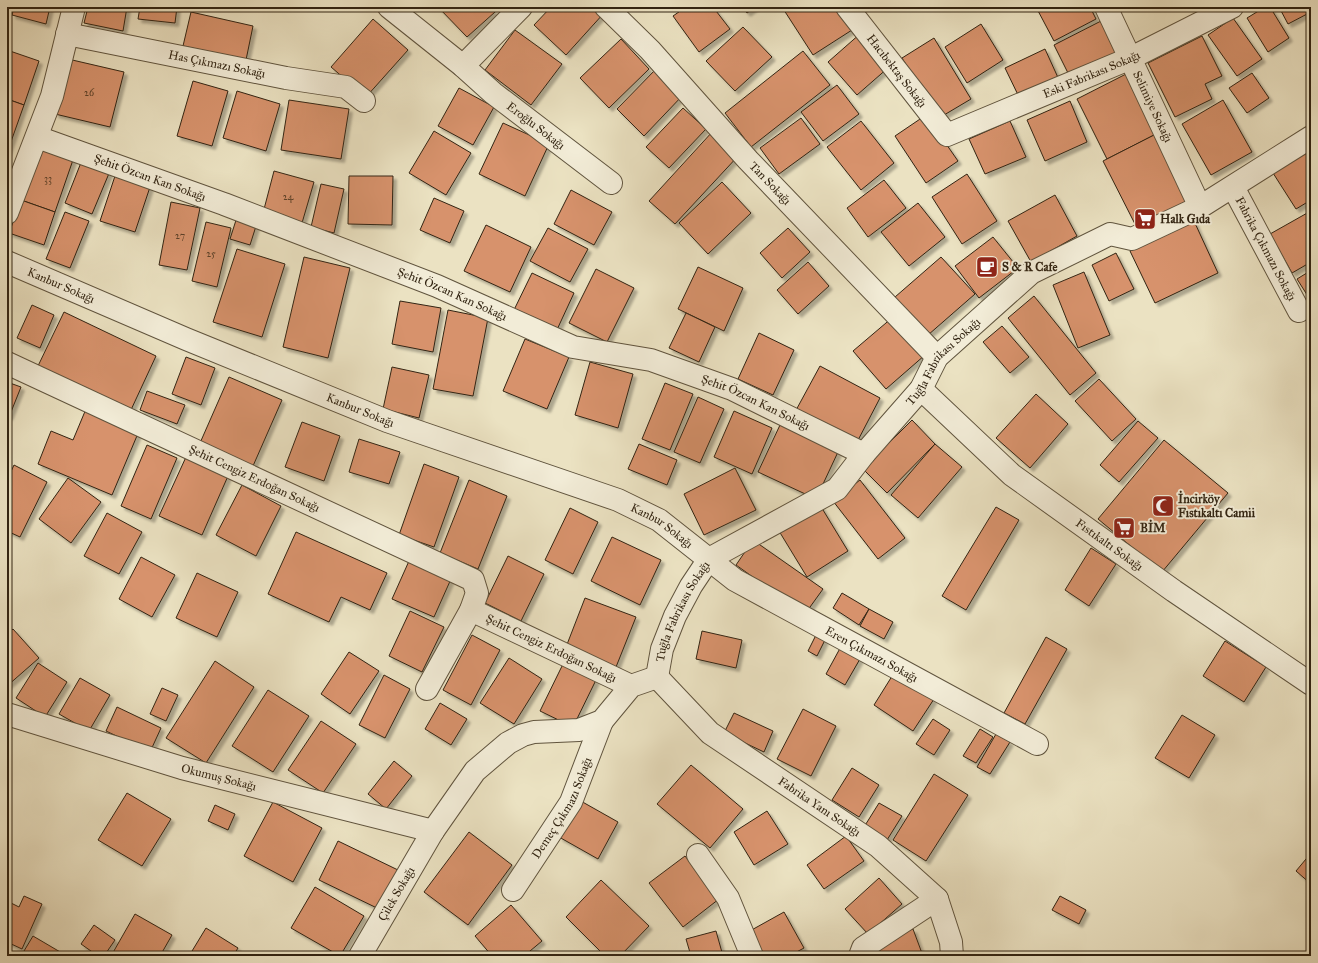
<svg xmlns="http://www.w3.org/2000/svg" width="1318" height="963" viewBox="0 0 1318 963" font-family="'IM FELL Great Primer',serif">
  <defs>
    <filter id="shadow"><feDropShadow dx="3.5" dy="3.5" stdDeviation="1" flood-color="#0004"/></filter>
  </defs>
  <rect width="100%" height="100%" fill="#ebe2c2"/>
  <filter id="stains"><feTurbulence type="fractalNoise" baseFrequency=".005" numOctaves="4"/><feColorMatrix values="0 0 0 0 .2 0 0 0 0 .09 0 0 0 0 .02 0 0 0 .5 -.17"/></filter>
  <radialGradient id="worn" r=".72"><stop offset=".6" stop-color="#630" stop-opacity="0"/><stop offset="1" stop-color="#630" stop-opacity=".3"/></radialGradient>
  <g fill="#d7926c" stroke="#322412" filter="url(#shadow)">
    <path d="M14,7h36l-4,17 -34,-9z"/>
    <path d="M88,7h39l-4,24 -39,-8z"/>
    <path d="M140,7h37l-2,16 -37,-4z"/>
    <path d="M438,7h52l5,5 -28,25z"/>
    <path d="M551,7h47l6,6 -38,42 -32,-30z"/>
    <path d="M686,7h27l17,22 -31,23 -26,-36z"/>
    <path d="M742,7h13l-8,6z"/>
    <path d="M782,7h55l15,23 -39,25z"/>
    <path d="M1036,7h54l6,12 -42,22z"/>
    <path d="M1265,7h5l19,31 -21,14 -21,-34z"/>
    <path d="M1279,7h26l4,6 -21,11z"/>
    <path d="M191,12l62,14 -7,34 -63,-14z"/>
    <path d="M1233,18l29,41 -25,17 -29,-41z"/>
    <path d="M373,19l35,31 -42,47 -35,-30z"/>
    <path d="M1103,20l17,33 -49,26 -17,-34z"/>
    <path d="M981,24l22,36 -36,23 -22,-36z"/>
    <path d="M743,27l29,30 -37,34 -29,-30z"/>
    <path d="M515,30l47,34 -31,41 -46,-35z"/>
    <path d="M861,33l28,34 -32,28 -29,-33z"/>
    <path d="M1202,36l20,40 -17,8 7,15 -37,18 -27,-54z"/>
    <path d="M934,38l37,61 -32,19 -37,-60z"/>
    <path d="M621,39l28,30 -40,39 -29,-30z"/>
    <path d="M1045,49l15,33 -39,19 -16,-33z"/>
    <path d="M7,50l32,11 -15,44 -17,-6z"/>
    <path d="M803,51l27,34 -79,62 -26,-34z"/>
    <path d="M68,59l56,13 -14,55 -55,-13z"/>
    <path d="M657,68l27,26 -40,42 -27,-27z"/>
    <path d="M1128,73l30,60 -51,26 -30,-60z"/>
    <path d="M1252,73l17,25 -22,15 -18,-25z"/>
    <path d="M193,81l35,10 -16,55 -35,-10z"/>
    <path d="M837,85l22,29 -36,27 -22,-29z"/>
    <path d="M459,88l35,19 -21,38 -35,-19z"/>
    <path d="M237,91l43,13 -14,47 -43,-13z"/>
    <path d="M7,99l17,6 -17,48z"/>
    <path d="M289,100l60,9 -8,50 -60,-9z"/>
    <path d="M1223,100l29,52 -41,23 -29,-51z"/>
    <path d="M1070,101l17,41 -42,19 -18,-41z"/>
    <path d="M683,108l23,21 -37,39 -23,-21z"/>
    <path d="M926,115l32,46 -32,22 -31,-47z"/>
    <path d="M801,118l19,26 -41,30 -19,-26z"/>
    <path d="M861,121l33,42 -33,27 -34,-43z"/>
    <path d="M1010,121l16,36 -41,17 -16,-35z"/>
    <path d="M503,123l46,21 -24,52 -46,-22z"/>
    <path d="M434,131l37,22 -25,42 -37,-22z"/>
    <path d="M713,131l26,24 -64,69 -26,-23z"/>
    <path d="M1158,133l33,66 -55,27 -33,-65z"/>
    <path d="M41,145l33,12 -19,55 -34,-12z"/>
    <path d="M1311,149v51l-15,9 -23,-36z"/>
    <path d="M82,160l28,11 -18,43 -27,-11z"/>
    <path d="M274,171l40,11 -12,41 -39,-10z"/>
    <path d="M116,173l35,11 -16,48 -35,-11z"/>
    <path d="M967,174l30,47 -35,23 -30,-47z"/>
    <path d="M349,176h44l-1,49 -44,-1z"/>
    <path d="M884,180l22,28 -38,29 -21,-29z"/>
    <path d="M722,182l29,31 -43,41 -29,-31z"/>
    <path d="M321,184l23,5 -10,44 -23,-6z"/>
    <path d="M571,190l41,22 -18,33 -40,-21z"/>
    <path d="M1055,195l22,41 -46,26 -23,-41z"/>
    <path d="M434,198l30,13 -14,32 -30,-13z"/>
    <path d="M21,200l34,12 -11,33 -35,-12z"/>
    <path d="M171,202l29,6 -13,62 -28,-5z"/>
    <path d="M918,203l27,34 -36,29 -28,-34z"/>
    <path d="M65,212l24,9 -19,47 -24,-9z"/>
    <path d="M1309,212l2,4v46l-19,11 -22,-39z"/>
    <path d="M237,217l20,6 -7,22 -20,-6z"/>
    <path d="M1194,221l24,52 -63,30 -25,-52z"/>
    <path d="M206,222l25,6 -14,59 -25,-6z"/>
    <path d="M486,225l45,22 -21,45 -46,-21z"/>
    <path d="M548,228l40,21 -18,33 -40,-21z"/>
    <path d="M788,228l22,24 -28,26 -22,-25z"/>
    <path d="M993,237l25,31 -39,30 -24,-32z"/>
    <path d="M237,249l48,15 -23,73 -49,-15z"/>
    <path d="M1116,253l18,36 -25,12 -17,-36z"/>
    <path d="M304,257l46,11 -22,90 -45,-11z"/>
    <path d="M941,257l34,37 -47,41 -33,-38z"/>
    <path d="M808,262l21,24 -31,28 -21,-24z"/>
    <path d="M698,267l45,21 -19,43 -46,-22z"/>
    <path d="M596,269l38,19 -27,54 -38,-19z"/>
    <path d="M1310,271l1,1v29l-14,-22z"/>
    <path d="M1084,272l26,63 -32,13 -25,-63z"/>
    <path d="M532,273l42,20 -19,41 -43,-20z"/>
    <path d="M1034,296l62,77 -26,22 -62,-77z"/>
    <path d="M400,301l41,7 -8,44 -41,-8z"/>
    <path d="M32,305l22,10 -14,33 -23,-10z"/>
    <path d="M448,310l40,8 -15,78 -40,-7z"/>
    <path d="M64,312l92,44 -26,56 -93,-44z"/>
    <path d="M686,313l29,14 -16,35 -30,-14z"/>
    <path d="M893,317l32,38 -39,34 -33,-38z"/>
    <path d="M1002,326l27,31 -19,16 -27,-31z"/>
    <path d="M759,333l35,17 -21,45 -35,-16z"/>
    <path d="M525,339l44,18 -22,52 -44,-18z"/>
    <path d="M186,357l29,11 -14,37 -29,-11z"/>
    <path d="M590,362l43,12 -15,54 -43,-13z"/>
    <path d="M820,366l60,32 -24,46 -61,-32z"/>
    <path d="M392,367l37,8 -10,43 -36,-9z"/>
    <path d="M229,377l53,23 -29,66 -53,-23z"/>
    <path d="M1099,379l37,40 -24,22 -37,-40z"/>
    <path d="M7,382l14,5 -12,30 -2,-1z"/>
    <path d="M665,383l28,11 -23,56 -28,-11z"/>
    <path d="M147,391l38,14 -8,19 -37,-14z"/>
    <path d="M1036,394l32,30 -38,44 -34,-30z"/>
    <path d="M698,397l26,12 -24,54 -26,-11z"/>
    <path d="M86,409l53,22 -27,64 -74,-31 13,-33 22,9z"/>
    <path d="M734,411l38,17 -20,46 -38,-17z"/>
    <path d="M912,420l23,24 -48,49 -24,-24z"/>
    <path d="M1138,421l20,17 -39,44 -19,-17z"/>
    <path d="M302,422l38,14 -16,45 -39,-14z"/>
    <path d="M780,425l58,27 -22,47 -58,-27z"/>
    <path d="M359,439l41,13 -11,32 -40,-12z"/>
    <path d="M1164,440l64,53 -66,79 -64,-53z"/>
    <path d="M639,444l38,16 -10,25 -39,-16z"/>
    <path d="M935,444l27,23 -44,51 -27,-23z"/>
    <path d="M147,445l30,13 -26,61 -30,-13z"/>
    <path d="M186,457l42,19 -26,59 -43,-19z"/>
    <path d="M424,464l35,13 -25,70 -35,-12z"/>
    <path d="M14,465l33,17 -27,55 -13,-6v-51z"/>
    <path d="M735,468l21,42 -52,25 -20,-41z"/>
    <path d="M68,478l33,24 -30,41 -32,-24z"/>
    <path d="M469,480l38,16 -29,73 -38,-16z"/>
    <path d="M860,480l45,58 -27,21 -45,-58z"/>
    <path d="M242,485l39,21 -25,50 -40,-21z"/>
    <path d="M820,505l28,46 -41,26 -28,-46z"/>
    <path d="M996,507l23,13 -53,90 -24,-14z"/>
    <path d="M570,508l28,14 -25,52 -28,-14z"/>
    <path d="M107,513l35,19 -23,42 -35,-18z"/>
    <path d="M296,532l91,41 -17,37 -29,-13 -12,25 -61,-28z"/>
    <path d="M612,537l49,23 -21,45 -49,-24z"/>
    <path d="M753,540l70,49 -18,25 -69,-49z"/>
    <path d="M1091,548l25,16 -27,42 -24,-16z"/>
    <path d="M508,556l36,18 -23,47 -36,-18z"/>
    <path d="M141,557l34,18 -23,42 -33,-18z"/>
    <path d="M409,561l42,18 -17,38 -42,-18z"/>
    <path d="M197,573l41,19 -21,45 -41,-19z"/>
    <path d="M842,593l27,16 -10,16 -26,-17z"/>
    <path d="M585,598l51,19 -20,50 -50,-20z"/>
    <path d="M869,609l24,13 -9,17 -24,-13z"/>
    <path d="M410,611l34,16 -22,45 -33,-16z"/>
    <path d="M13,629l26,29 -32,28v-52z"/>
    <path d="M702,631l40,9 -6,28 -40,-9z"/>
    <path d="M817,633l9,5 -9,18 -9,-5z"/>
    <path d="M472,635l28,15 -29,55 -28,-15z"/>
    <path d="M1046,637l21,12 -42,75 -21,-11z"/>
    <path d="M844,641l20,11 -19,33 -19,-11z"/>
    <path d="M1225,641l41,26 -22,35 -41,-26z"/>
    <path d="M349,652l30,19 -29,43 -29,-20z"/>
    <path d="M509,658l33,21 -28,45 -34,-21z"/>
    <path d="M215,661l39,26 -48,76 -40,-25z"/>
    <path d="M38,663l29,19 -22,35 -29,-19z"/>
    <path d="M563,664l33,16 -23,47 -33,-16z"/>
    <path d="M894,673l40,26 -21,32 -39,-26z"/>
    <path d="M384,675l26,14 -25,49 -26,-13z"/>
    <path d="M80,678l30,17 -21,36 -30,-17z"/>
    <path d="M162,688l16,7 -12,26 -16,-7z"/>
    <path d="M268,690l41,26 -36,56 -41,-26z"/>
    <path d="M440,703l27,16 -16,26 -26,-16z"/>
    <path d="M117,707l44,21 -11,24 -44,-21z"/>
    <path d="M803,709l33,17 -25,50 -34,-17z"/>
    <path d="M734,713l39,18 -9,21 -40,-19z"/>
    <path d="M1182,715l33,20 -26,43 -34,-20z"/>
    <path d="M933,719l17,11 -16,25 -18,-11z"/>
    <path d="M321,721l35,23 -33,49 -35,-23z"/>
    <path d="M980,729l13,8 -17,26 -13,-7z"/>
    <path d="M996,734l14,8 -20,32 -13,-7z"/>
    <path d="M394,761l18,15 -26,33 -18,-15z"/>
    <path d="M691,765l52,44 -33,39 -53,-44z"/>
    <path d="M852,768l27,17 -20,32 -27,-17z"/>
    <path d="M934,774l34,21 -42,66 -33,-21z"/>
    <path d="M127,793l44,26 -29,47 -44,-26z"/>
    <path d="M579,800l39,22 -20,37 -39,-22z"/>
    <path d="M273,802l49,26 -29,54 -49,-26z"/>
    <path d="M879,803l23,13 -15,24 -23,-13z"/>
    <path d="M215,805l20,9 -7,16 -20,-9z"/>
    <path d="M767,811l21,33 -34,21 -20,-33z"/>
    <path d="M469,832l43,33 -44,60 -44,-33z"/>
    <path d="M846,836l18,25 -40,28 -17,-24z"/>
    <path d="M338,841l60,29 -19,39 -60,-29z"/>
    <path d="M1311,853v31l-15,-13z"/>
    <path d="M685,856l34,43 -36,28 -34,-44z"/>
    <path d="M879,878l23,26 -34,30 -23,-25z"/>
    <path d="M601,880l48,46 -29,30h-15l-39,-39z"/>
    <path d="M315,887l49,29 -24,40 -49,-28z"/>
    <path d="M24,896l18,8 -20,45 -15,-7v-41l12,6z"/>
    <path d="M1060,896l26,14 -7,14 -27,-14z"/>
    <path d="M511,905l31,36 -18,15h-32l-17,-20z"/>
    <path d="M784,912l20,36 -15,8h-27l-14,-24z"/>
    <path d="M135,914l37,21 -12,21h-49z"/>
    <path d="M94,925l21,15 -11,16h-6l-17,-12z"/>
    <path d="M206,928l32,20 -5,8h-44z"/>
    <path d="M913,929l10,27h-43l-5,-13z"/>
    <path d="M716,931l7,25h-32l-5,-17z"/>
    <path d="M33,936l34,20h-46z"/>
  </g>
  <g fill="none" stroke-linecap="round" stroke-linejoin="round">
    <g stroke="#60543e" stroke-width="24">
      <g id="street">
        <path id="s1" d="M389,7l74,59 30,27 118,90"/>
        <path id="s2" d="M606,7l44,43 98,110 189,197"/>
        <path id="s3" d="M847,7l100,128 184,-77 101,-51"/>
        <path id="s4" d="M1106,7l94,200"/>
        <path id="s5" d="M67,34l219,44 60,9 18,14"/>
        <path d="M463,66l58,-59"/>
        <path id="s6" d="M37,137l187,67 213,82 136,61 78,13 81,29 132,65"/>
        <path id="s7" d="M1233,187l66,124"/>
        <path d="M7,213l45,-117 22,-89"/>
        <path id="s8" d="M7,262l179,77 201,82 231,79 41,20 76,60 302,164"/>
        <path id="s9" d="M7,363l466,217 4,13 -6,17 -44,79"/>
        <path id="s10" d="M921,389l91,86 162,116 137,93"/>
        <path id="s11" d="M471,610l160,76"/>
        <path id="s12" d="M657,677l5,-28 13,-33 16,-30 18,-27 128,-70 27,-35 57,-65 16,-32 94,-84 79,-39 22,5 68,-32 111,-70"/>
        <path id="s13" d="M657,677l53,56 168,113 59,53 14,43 1,14"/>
        <path id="s14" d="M7,714l175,54 251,63"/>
        <path d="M698,855l30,43 24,58"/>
        <path id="s15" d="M513,890l58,-88 31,-81"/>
        <path id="s16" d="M360,956l73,-125 42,-60 33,-28 15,-8 11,-3 45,-2 23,-9 29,-35 26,-9"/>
        <path d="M860,956l3,-8 74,-49"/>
      </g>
    </g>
    <use href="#street" stroke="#f2ecd7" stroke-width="22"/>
  </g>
  <defs>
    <g id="supermarket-square" transform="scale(1.15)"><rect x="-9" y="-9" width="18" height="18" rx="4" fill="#8f2418" stroke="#f2ecd7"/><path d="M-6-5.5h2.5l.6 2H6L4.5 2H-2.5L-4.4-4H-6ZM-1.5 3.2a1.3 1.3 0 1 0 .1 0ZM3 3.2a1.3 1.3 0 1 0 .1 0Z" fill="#fff"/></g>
    <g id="cafe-square" transform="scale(1.15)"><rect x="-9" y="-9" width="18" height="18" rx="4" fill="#8f2418" stroke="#f2ecd7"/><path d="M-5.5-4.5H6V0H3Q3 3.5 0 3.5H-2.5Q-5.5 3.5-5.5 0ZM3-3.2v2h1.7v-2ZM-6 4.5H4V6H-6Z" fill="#fff"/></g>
    <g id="mosque-square" transform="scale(1.15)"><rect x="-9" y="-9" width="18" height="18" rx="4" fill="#8f2418" stroke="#f2ecd7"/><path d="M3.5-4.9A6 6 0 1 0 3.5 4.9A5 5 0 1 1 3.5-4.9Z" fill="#fff"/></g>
  </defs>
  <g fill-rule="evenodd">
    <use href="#supermarket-square" x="1145" y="219"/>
    <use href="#cafe-square" x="987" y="267"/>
    <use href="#mosque-square" x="1163" y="506"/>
    <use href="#supermarket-square" x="1124" y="528"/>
  </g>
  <g text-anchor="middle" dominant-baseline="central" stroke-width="4" stroke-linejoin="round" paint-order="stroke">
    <g font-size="10" fill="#5b4028">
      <text x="89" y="93">26</text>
      <text x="48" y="179">33</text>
      <text x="288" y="197">24</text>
      <text x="180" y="236">27</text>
      <text x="211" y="254">25</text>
    </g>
    <g font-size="12" fill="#322412" stroke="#f2ecd7">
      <text stroke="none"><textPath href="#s5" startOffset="153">Has Çıkmazı Sokağı</textPath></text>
      <text stroke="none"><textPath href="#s3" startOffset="81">Hacıbektaş Sokağı</textPath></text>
      <text stroke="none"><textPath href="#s3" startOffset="319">Eski Fabrikası Sokağı</textPath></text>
      <text stroke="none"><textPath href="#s4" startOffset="110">Selimiye Sokağı</textPath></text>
      <text stroke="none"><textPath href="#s1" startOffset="189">Eroğlu Sokağı</textPath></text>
      <text stroke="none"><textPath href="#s6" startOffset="120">Şehit Özcan Kan Sokağı</textPath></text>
      <text stroke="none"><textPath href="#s2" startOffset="241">Tan Sokağı</textPath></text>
      <text stroke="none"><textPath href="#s7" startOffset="70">Fabrika Çıkmazı Sokağı</textPath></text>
      <text stroke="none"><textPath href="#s8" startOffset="59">Kanbur Sokağı</textPath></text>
      <text stroke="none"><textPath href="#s6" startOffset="444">Şehit Özcan Kan Sokağı</textPath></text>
      <text stroke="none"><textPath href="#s12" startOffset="443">Tuğla Fabrikası Sokağı</textPath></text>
      <text stroke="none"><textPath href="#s6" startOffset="768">Şehit Özcan Kan Sokağı</textPath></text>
      <text stroke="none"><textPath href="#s8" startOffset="383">Kanbur Sokağı</textPath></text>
      <text stroke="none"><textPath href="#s9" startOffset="273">Şehit Cengiz Erdoğan Sokağı</textPath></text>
      <text stroke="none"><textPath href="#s8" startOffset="707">Kanbur Sokağı</textPath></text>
      <text stroke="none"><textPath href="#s10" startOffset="245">Fıstıkaltı Sokağı</textPath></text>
      <text stroke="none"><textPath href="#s12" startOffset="71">Tuğla Fabrikası Sokağı</textPath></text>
      <text stroke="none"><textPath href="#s11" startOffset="89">Şehit Cengiz Erdoğan Sokağı</textPath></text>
      <text stroke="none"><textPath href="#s8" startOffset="954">Eren Çıkmazı Sokağı</textPath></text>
      <text stroke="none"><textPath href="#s14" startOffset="221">Okumuş Sokağı</textPath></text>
      <text stroke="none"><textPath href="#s13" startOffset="209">Fabrika Yanı Sokağı</textPath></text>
      <text stroke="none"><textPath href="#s15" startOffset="96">Demeç Çıkmazı Sokağı</textPath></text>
      <text stroke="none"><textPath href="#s16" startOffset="72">Çilek Sokağı</textPath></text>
    </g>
    <g font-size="12" font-weight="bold" fill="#322412" stroke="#f2ecd7" text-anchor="start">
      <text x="1160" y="219">Halk Gıda</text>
      <text x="1002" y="267">S &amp; R Cafe</text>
      <text x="1178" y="499">İncirköy<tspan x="1178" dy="14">Fıstıkaltı Camii</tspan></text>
      <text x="1140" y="528">BİM</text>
    </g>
  </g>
  <rect width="1318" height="963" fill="none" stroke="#ebe2c2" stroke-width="24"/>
  <rect x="8" y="8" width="1302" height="947" fill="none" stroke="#322412" stroke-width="2"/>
  <rect x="12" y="12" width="1294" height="939" fill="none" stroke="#322412"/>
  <rect width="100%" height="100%" filter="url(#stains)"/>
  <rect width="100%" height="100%" fill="url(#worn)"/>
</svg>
